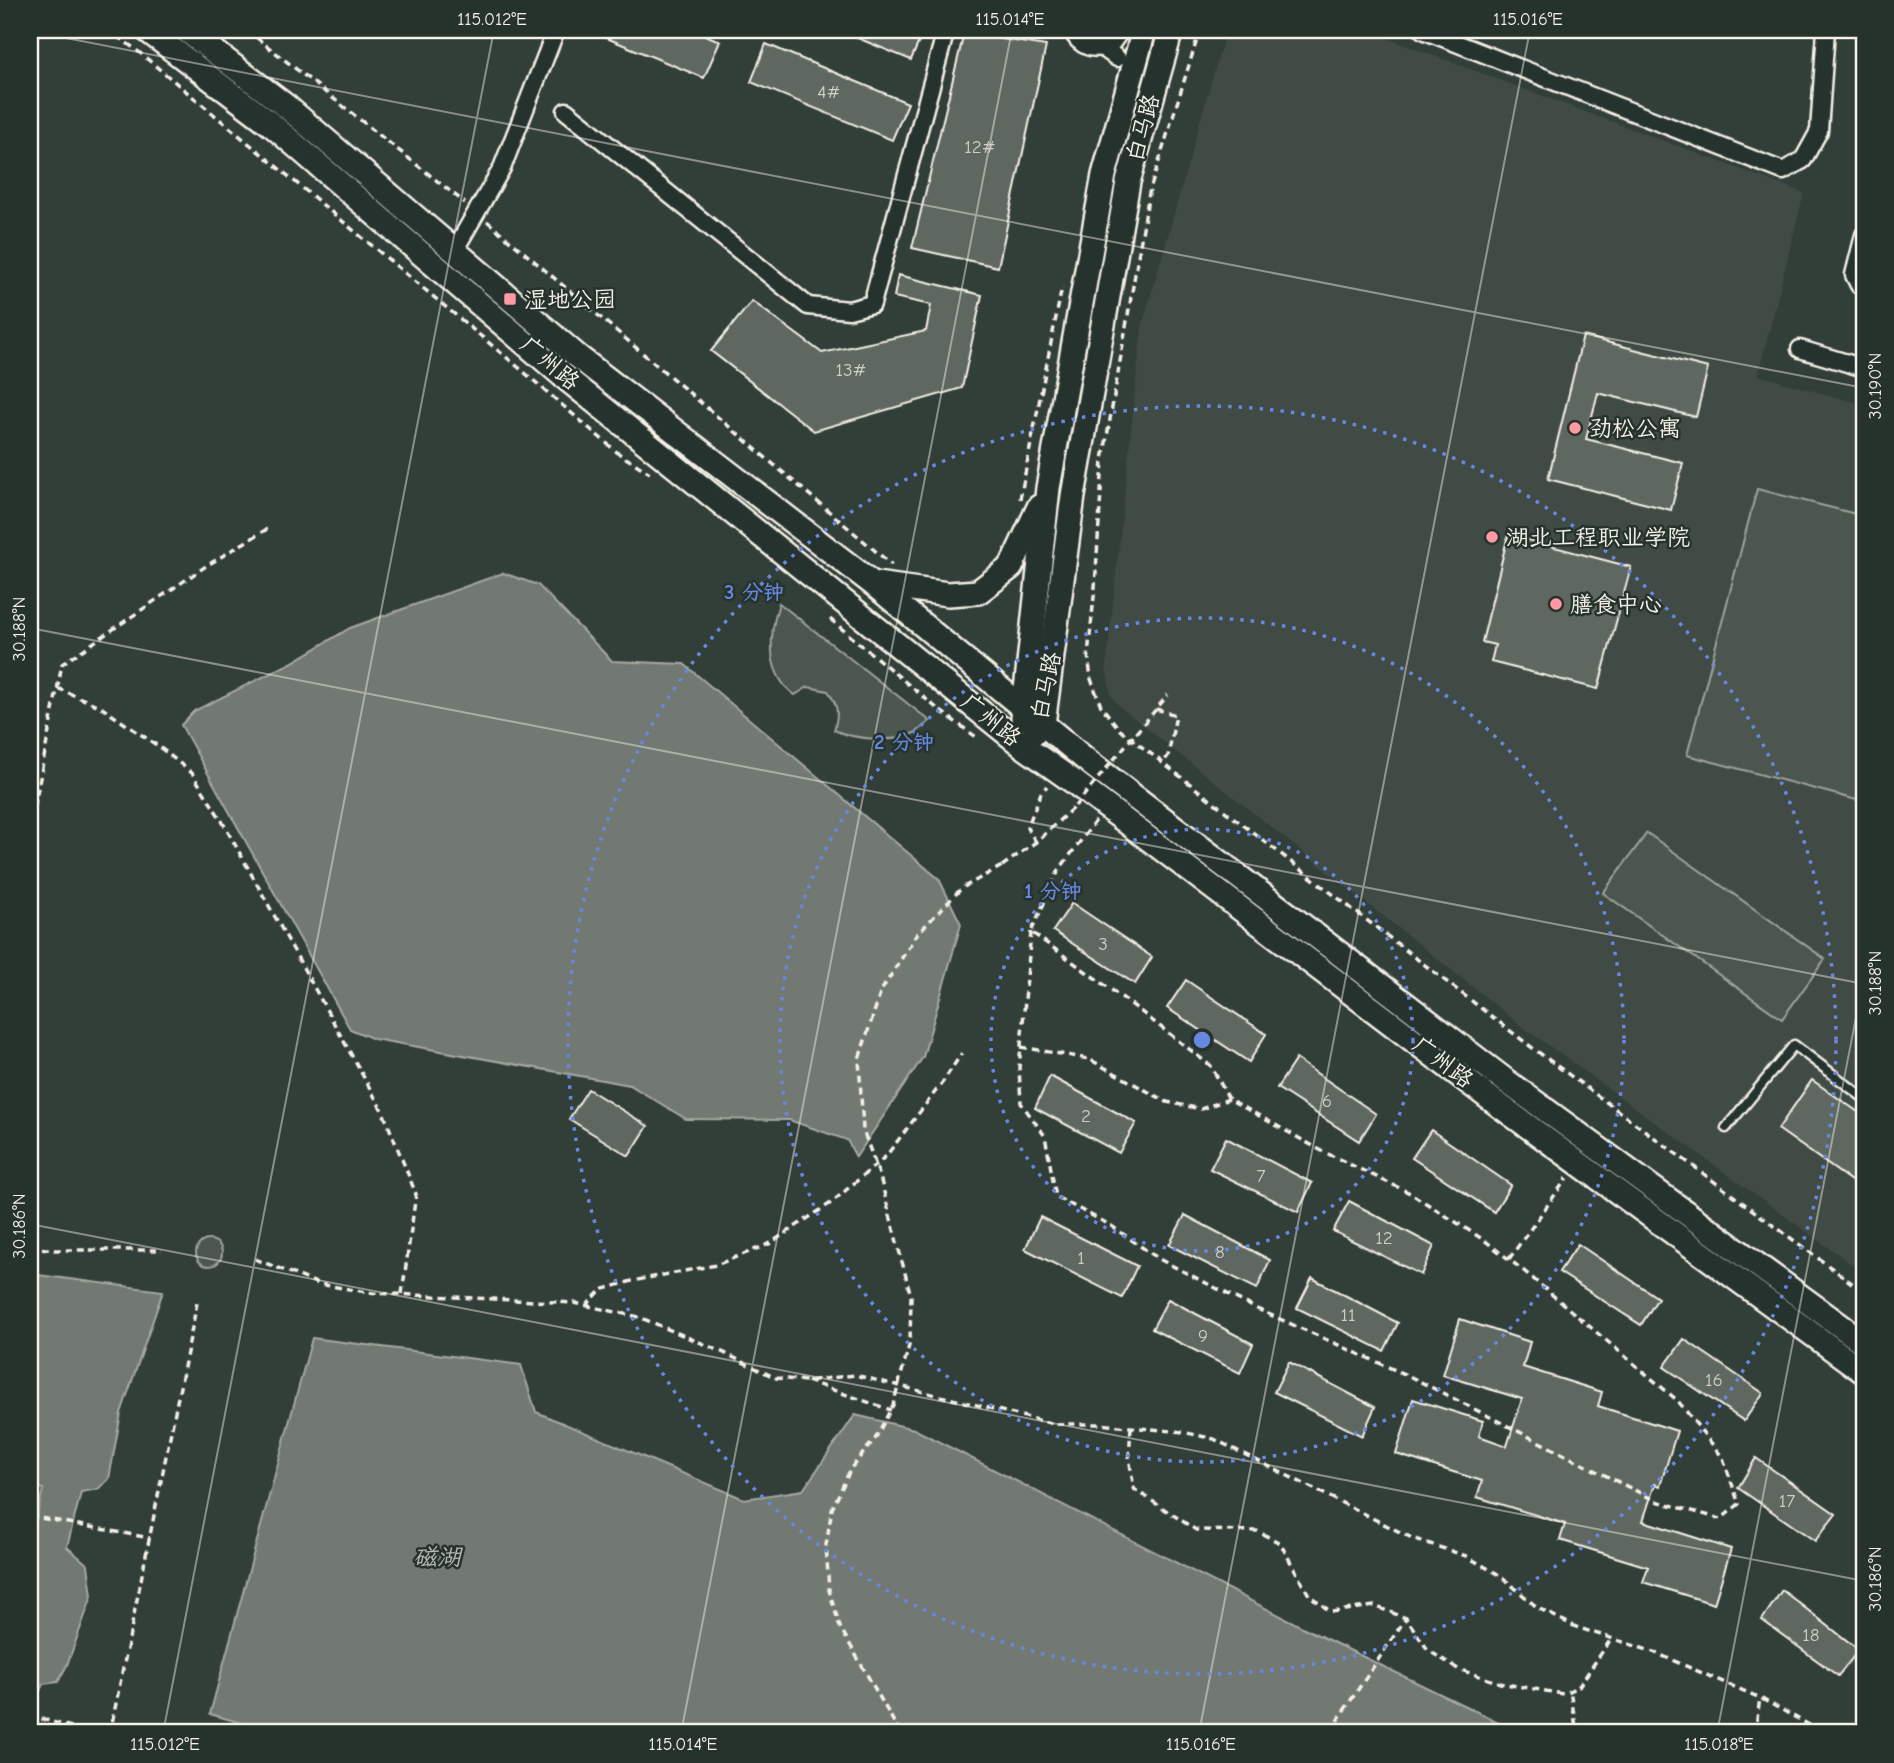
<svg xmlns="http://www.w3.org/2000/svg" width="1894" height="1763" viewBox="0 0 1894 1763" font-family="'Comic Neue','LXGW WenKai TC',sans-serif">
  <rect width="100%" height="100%" fill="#323e38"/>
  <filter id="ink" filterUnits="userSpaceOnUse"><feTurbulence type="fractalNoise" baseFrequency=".0143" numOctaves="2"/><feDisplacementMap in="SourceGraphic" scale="14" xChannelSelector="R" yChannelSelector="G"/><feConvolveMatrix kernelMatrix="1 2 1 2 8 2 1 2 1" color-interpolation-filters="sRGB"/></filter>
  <g filter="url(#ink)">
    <path fill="#404b44" d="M1226,30h139l439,163 -46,182 106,30v868l-341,-246 -403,-320 -9,-12 -5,-26 36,-342z"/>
    <g fill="#4c564f" stroke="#a0a49c" stroke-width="2">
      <path d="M1757,489l107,27v286l-177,-47z"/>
      <path d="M779,603l151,118c-5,4 -11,11 -18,13 -19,9 -59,5 -78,-4 5,-16 4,-25 -6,-39l-20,-4 -13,8c-30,-21 -26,-61 -16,-92z"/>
      <path d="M1647,833l178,126 -43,60 -179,-126z"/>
      <circle cx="209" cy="1253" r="13"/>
    </g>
    <g fill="#727972" stroke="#a6a9a1" stroke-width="2">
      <path d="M503,573l35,12 74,76 72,3 255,215 22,45 -38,133 -67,100 -9,-17 -58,-20 -103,-1 -56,-34 -256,-46 -24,-10 -169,-304 13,-14 97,-48 59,-35z"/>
      <path d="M30,1274l133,17 -42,122 -12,66 -11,10 -17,3 -14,55 21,18 4,31 -25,69 -9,17 -15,2 -10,22 -3,-1v-160l13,-56 -13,-5z"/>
      <path d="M312,1338l209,27 15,47 208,87 59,-9 52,-75 59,14 402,205 205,99h-1245l-66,-19z"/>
    </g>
    <g fill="#5f6861" stroke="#f4f1e8" stroke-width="2">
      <path d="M587,30h106l27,11 -16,37z"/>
      <path d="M838,30h86l-13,30z"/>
      <path d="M964,33l82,13 -48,221 -86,-19z"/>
      <path d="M766,44l142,59 -16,37 -141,-58z"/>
      <path d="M898,275l84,20 -20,93 -148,43 -103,-80 41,-50 70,52 104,-22 5,-26 -37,-8z"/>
      <path d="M1583,336l125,32 -12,49 -98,-24 -12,46 97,24 -12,47 -123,-31z"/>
      <path d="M1508,535l123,32 -33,122 -107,-27 4,-17 -13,-3z"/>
      <path d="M1072,903l80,54 -17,27 -82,-53z"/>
      <path d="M1186,980l80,54 -17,28 -82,-54z"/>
      <path d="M1296,1059l80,55 -17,27 -82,-53z"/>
      <path d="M1050,1076l86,47 -17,30 -84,-45z"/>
      <path d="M1812,1080l52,36v74l-86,-61z"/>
      <path d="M588,1089l60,37 -19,30 -60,-37z"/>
      <path d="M1431,1130l80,55 -17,27 -82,-54z"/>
      <path d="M1226,1138l86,45 -14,29 -88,-43z"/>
      <path d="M1349,1201l85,45 -13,29 -88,-44z"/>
      <path d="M1185,1215l85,45 -13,29 -88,-44z"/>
      <path d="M1040,1217l97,49 -15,32 -97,-49z"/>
      <path d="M1578,1244l80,54 -17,27 -82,-53z"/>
      <path d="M1312,1278l86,45 -14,28 -87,-43z"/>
      <path d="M1168,1299l85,45 -13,29 -88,-44z"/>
      <path d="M1460,1319l70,23 -7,25 79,25 -4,14 79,25 -17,55 -5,-2 -12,37 88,28 -17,55 -71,-22 5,-15 -88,-27 5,-16 -88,-27 5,-16 -86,-27 17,-55 70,22 -4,15 28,10 15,-47 -79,-24z"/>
      <path d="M1684,1339l79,54 -19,28 -80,-54z"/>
      <path d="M1289,1362l86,45 -13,29 -88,-44z"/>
      <path d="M1756,1458l80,56 -21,27 -77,-53z"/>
      <path d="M1782,1590l77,60 -21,26 -76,-56z"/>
    </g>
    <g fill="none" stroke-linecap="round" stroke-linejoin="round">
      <g stroke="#f4f1e8" stroke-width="13">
        <path id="lane" d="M1726,1128l68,-83 70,53"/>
      </g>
      <g stroke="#f4f1e8" stroke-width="21">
        <g id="street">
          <path d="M1072,30c7,17 22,22 39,14l10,-14"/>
          <path d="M1423,30l360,141 20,-11 16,-29 7,-101"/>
          <path d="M1103,48l14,10"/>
          <path d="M566,111l242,195 41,4 23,-6 74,-274"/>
          <path d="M1864,235l-10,40 5,10 5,2"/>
          <path d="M454,251l48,-83 54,-138"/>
          <path d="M1800,349l64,19"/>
        </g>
      </g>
      <g stroke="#f4f1e8" stroke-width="28">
        <g id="secondary">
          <path d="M147,30l125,95 290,250 461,371 51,36 418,318 372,272"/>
          <path d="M186,30l101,77 290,249 295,227 218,180 416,318 358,262"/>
          <path d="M876,584l72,10 30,-2 33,-25 28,-60"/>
          <path d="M1023,718l25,-230 56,-313 40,-145"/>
          <path d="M1034,733l9,-9 30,-228 55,-314 43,-152"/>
        </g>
      </g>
      <g stroke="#f4f1e8" stroke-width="3.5" stroke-dasharray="7 5" stroke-linecap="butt">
        <path d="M107,30l27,18 384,319 100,86 32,20"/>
        <path d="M247,30l218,173"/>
        <path d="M1200,30l-51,163 -46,267 -8,127 -7,68 3,24 10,27 19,24 410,316 334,246"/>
        <path d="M487,221l405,344"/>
        <path d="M1020,499l42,-212"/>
        <path d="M830,619l109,91 40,29"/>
        <path d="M57,688l42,18 59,40 34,27 30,48 161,291 33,82 -14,100"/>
        <path d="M1156,709l20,6 -8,41 -5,7"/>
        <path d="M1136,733l32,-38"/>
        <path d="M30,830l32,-166 144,-98 61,-37"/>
        <path d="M1036,842l-9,-14 14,-35 6,-7"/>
        <path d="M1002,866l34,-24 39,-36"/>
        <path d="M1031,932l-12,136 2,35 24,33 11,61 54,28 49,34 98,50 154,68 245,124 65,18 18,-15 -16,-46 -45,-57 -154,-130 -40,-31 -74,-47 -88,-42 -93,-52 -18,-33 -84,-65 -96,-69 28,-62 37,-50"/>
        <path d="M1021,1047l68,12 78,43 34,7 28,-10"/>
        <path d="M30,1247l24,3h108"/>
        <path d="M255,1259l64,25 54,9 201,10 65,14 79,33 58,28 30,3 49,-6 199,49h44l85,8 31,7 198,99 54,18 35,20 37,32 38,19 75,24 109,47 64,35"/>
        <path d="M1509,1259l58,-81"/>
        <path d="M586,1306l15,-16 31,-9 84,-16 53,-21 62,-41 55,-47 56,-73 20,-30"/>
        <path d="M807,1381l84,29"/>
        <path d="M1131,1427l-2,30 5,32 62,41 61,1 23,12 29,52 22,17 43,-6 32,12 22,32 30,19 42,14 63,11 16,-8 32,-47"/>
        <path d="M30,1516l120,22"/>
        <path d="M30,1716l65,17"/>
        <path d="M110,1733l88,-435"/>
        <path d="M1337,1733v-12l69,-103"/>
        <path d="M1568,1733l8,-6 -6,-37"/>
        <path d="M1755,1733l5,-35"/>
      </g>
      <use href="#lane" stroke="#26332d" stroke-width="8"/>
      <use href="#street" stroke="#26332d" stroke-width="16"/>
      <use href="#secondary" stroke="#26332d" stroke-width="23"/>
      <g stroke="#f4f1e8" stroke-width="3.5" stroke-dasharray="7 5" stroke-linecap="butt">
        <path d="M1075,806l61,-73"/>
        <path d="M900,1733l-60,-106 -11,-37 -3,-45 6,-36 19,-41 24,-29 18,-34 17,-63 1,-46 -31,-119 -17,-47 -4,-71 22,-68 36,-57 45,-46 40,-22"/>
      </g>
    </g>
  </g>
  <path fill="none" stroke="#f4f1e8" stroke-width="2" stroke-opacity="0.45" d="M30,31l1834,357M30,628l1834,356M30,1224l1834,357M163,1733l331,-1703M681,1733l331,-1703M1199,1733l331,-1703M1717,1733l147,-757"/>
  <g fill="none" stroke="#6887de" stroke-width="3.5" stroke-dasharray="3.5 7">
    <circle cx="1202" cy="1040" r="211"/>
    <circle cx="1202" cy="1040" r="422"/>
    <circle cx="1202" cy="1040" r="634"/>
  </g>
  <g fill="#ff9aa2" stroke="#26332d" stroke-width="2.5">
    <rect x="503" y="292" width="14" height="14" rx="3.5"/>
    <circle cx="1575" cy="428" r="7"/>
    <circle cx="1492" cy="537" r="7"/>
    <circle cx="1556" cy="604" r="7"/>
  </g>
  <g text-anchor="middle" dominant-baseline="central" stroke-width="5" stroke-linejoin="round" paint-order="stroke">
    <g font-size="19" fill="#cfcfc6">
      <text x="829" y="92">4#</text>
      <text x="980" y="147">12#</text>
      <text x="851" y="370">13#</text>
      <text x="1103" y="944">3</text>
      <text x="1327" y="1101">6</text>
      <text x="1086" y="1116">2</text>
      <text x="1261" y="1176">7</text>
      <text x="1384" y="1238">12</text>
      <text x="1220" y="1252">8</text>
      <text x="1081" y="1258">1</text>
      <text x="1348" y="1315">11</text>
      <text x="1203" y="1336">9</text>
      <text x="1714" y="1380">16</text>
      <text x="1787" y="1501">17</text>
      <text x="1811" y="1635">18</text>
    </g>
    <g font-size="23" fill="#f4f1e8" stroke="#26332d">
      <text transform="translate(1143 128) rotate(-75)">白马路</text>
      <text transform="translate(550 363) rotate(40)">广州路</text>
      <text transform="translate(1046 686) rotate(-78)">白马路</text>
      <text transform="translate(991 720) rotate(39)">广州路</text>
      <text transform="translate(1443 1062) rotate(37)">广州路</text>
    </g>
    <g font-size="23" fill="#f4f1e8" stroke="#26332d" text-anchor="start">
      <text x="524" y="299">湿地公园</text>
      <text x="1589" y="428">劲松公寓</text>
      <text x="1506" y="537">湖北工程职业学院</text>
      <text x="1570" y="604">膳食中心</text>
    </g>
    <g font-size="24" font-style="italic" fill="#babbb3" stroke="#26332d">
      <text x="437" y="1557">磁湖</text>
    </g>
  </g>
  <circle cx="1202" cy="1040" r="10" fill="#6887de" stroke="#26332d" stroke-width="3.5"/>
  <g font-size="21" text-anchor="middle" font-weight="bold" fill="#6887de" stroke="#26332d" stroke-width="5" stroke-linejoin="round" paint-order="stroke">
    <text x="754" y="599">3 分钟</text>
    <text x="904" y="749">2 分钟</text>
    <text x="1053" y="898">1 分钟</text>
  </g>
  <rect width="1894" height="1763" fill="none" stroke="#26332d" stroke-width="77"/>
  <rect x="38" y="38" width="1818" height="1686" fill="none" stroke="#f4f1e8" stroke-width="2.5"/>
  <g font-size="18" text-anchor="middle" fill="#f4f1e8">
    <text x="492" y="25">115.012°E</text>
    <text x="1010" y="25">115.014°E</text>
    <text x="1528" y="25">115.016°E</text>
    <text transform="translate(1875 386) rotate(-90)" y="6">30.190°N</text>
    <text transform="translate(19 629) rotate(-90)" y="6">30.188°N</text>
    <text transform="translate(1875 983) rotate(-90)" y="6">30.188°N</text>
    <text transform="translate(19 1226) rotate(-90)" y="6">30.186°N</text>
    <text transform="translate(1875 1579) rotate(-90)" y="6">30.186°N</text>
    <text x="165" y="1750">115.012°E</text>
    <text x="683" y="1750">115.014°E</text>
    <text x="1201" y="1750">115.016°E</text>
    <text x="1719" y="1750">115.018°E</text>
  </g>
</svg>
